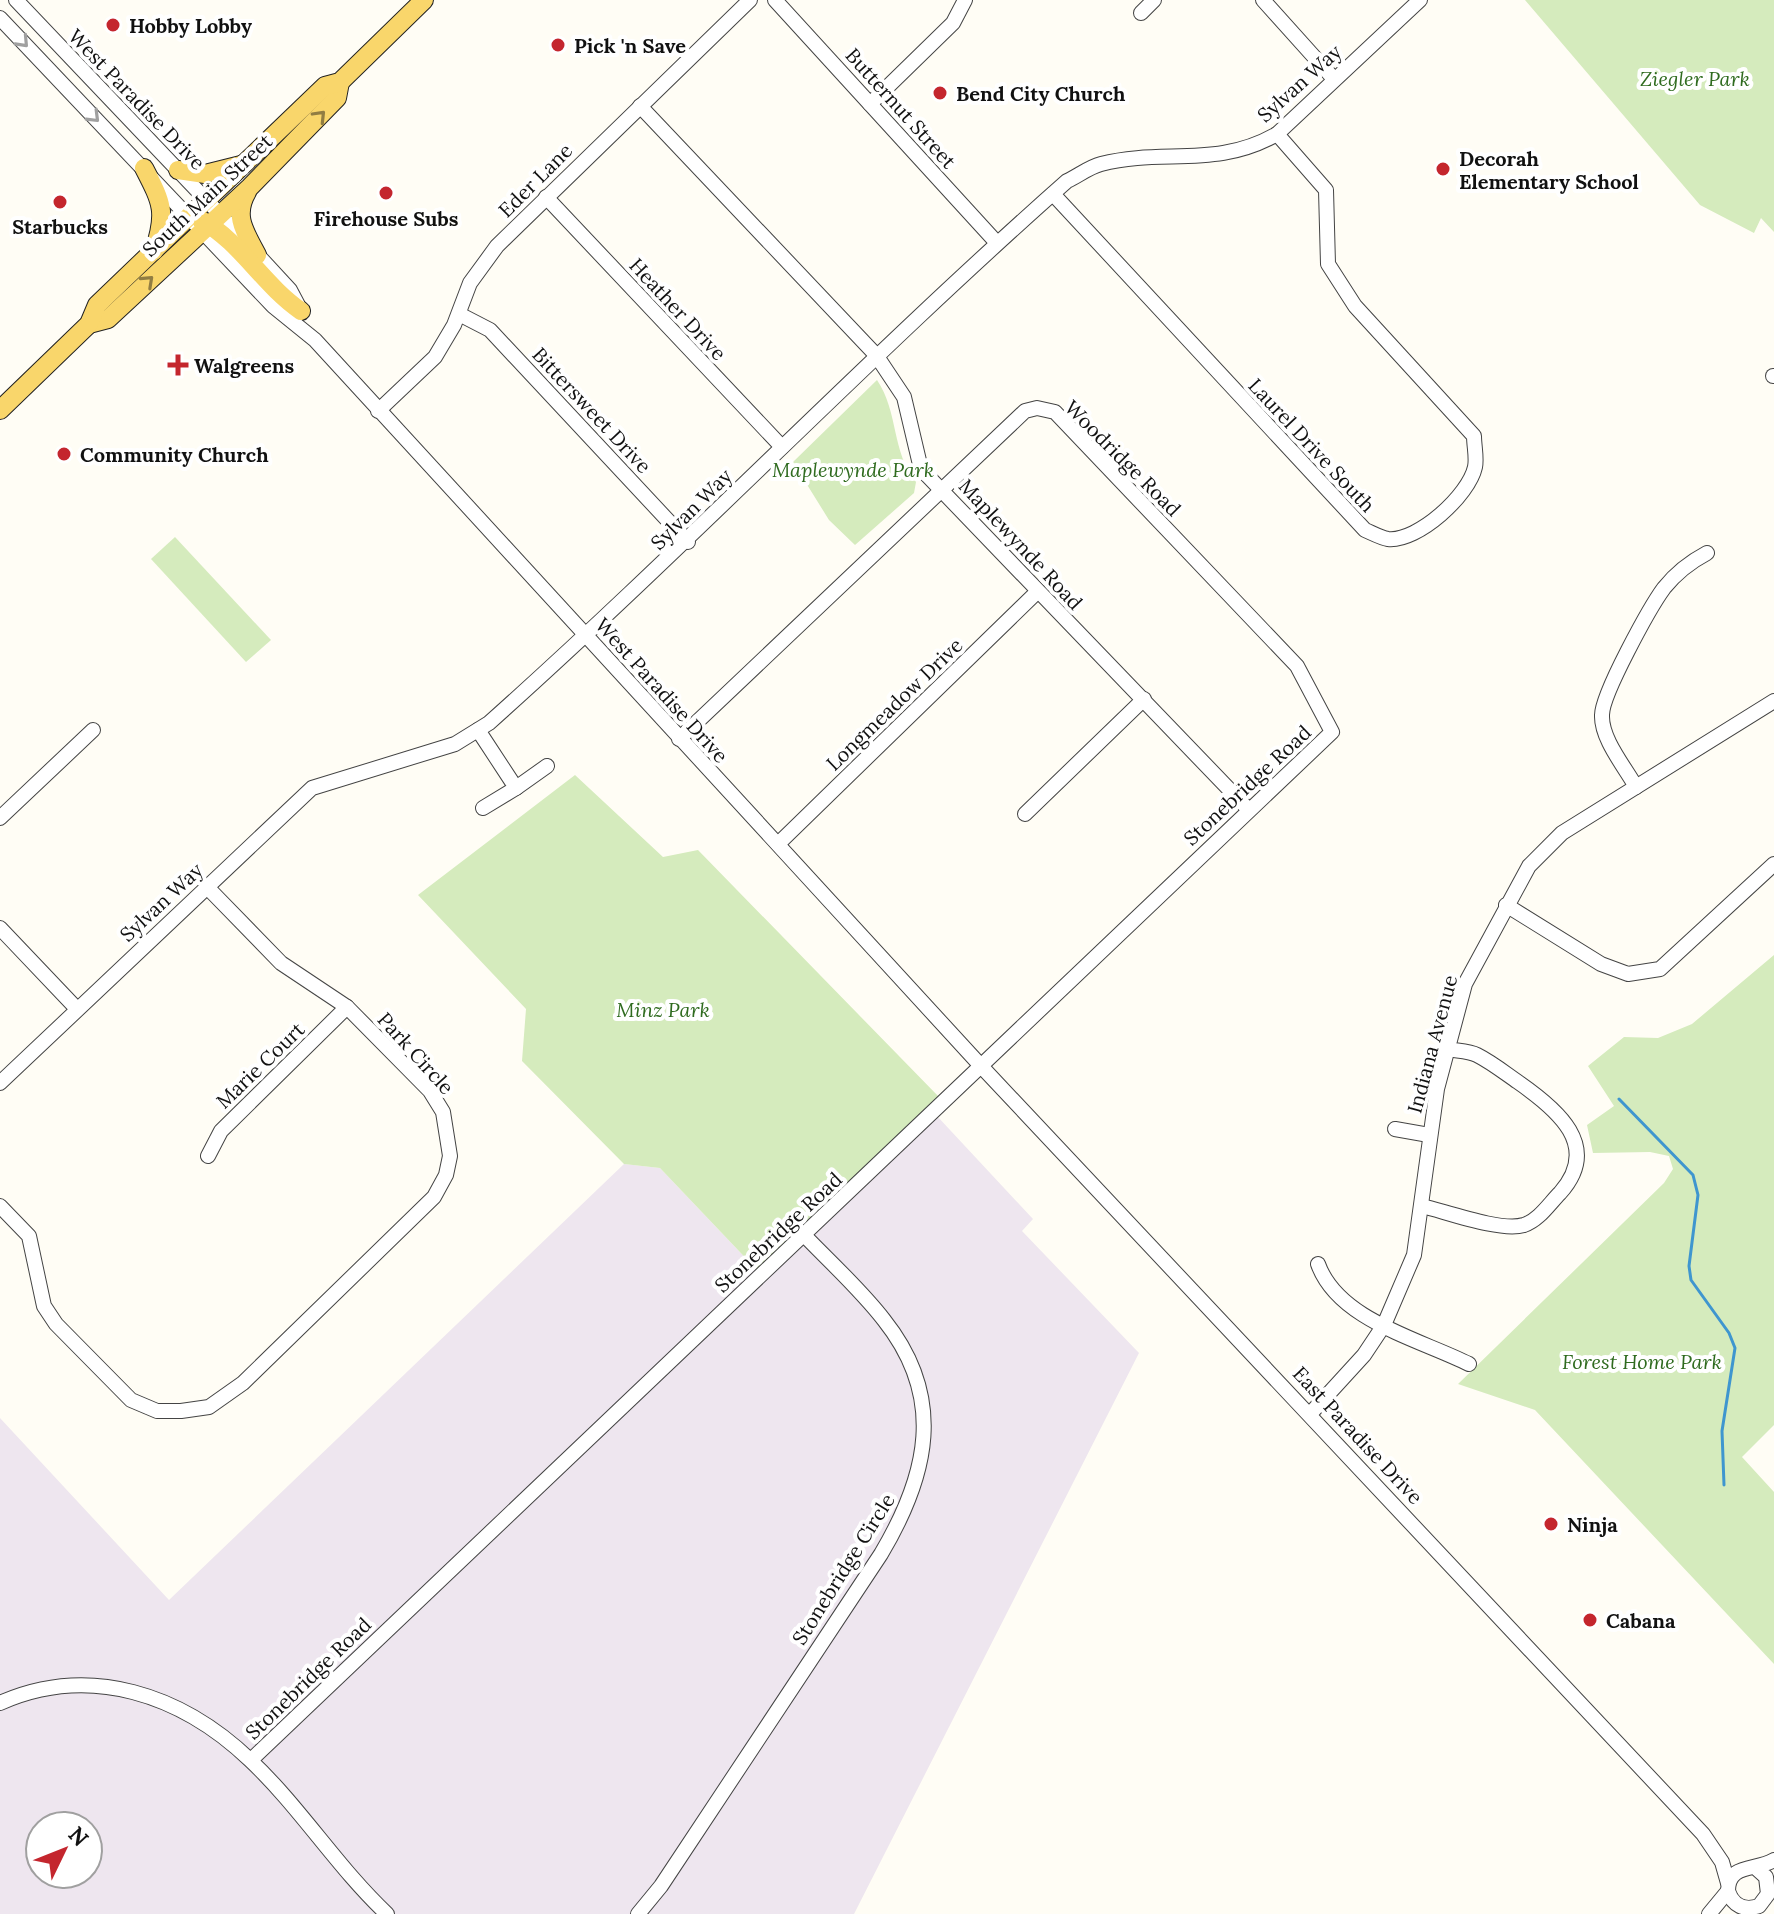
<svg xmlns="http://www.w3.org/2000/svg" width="1774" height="1914" viewBox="0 0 1774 1914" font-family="Lora,serif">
  <rect width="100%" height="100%" fill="#fffdf5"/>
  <path fill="#eee6ef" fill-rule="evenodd" d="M937,1116l96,103 -11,12 117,122 -285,561h-854v-496l169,182 455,-436 36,4 97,102zM40,1826h48v48h-48z"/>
  <g fill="#d5ebbd">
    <path d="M1525,0h249v232l-13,-14 -7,15 -54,-28z"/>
    <path d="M877,380c22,33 14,71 39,102l-2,11 -59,52 -26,-25 -36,-58z"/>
    <path d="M175,537l96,103 -25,22 -95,-103z"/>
    <path d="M575,775l88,82 35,-7 241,247 -182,173 -97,-102 -36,-4 -102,-103 4,-52 -108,-114z"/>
    <path d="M1774,955v470l-32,32 32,35v172l-239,-254 -77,-26 206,-201 9,-14 -4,-13 -19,-4 -57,1 -6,-28 27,-19 -26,-40 36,-29 34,1 34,-14z"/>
  </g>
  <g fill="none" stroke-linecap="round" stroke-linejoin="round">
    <path stroke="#3f96cf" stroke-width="3" d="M1619,1099l74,76 5,20 -9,71 2,14 38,53 6,15 -13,83 2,54"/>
    <g stroke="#444" stroke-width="16">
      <g id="minor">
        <path d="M16,0l215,226 59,64 9,17"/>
        <path d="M775,0l222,243"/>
        <path d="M1263,0l71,79"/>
        <path d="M1141,13l13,-13"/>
        <path d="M0,18l273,288 42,34 666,726 722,768 19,28 6,21"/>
        <path d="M870,104l83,-81 12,-23"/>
        <path d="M640,106l236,249 28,42 17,72 328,341"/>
        <path d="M1053,194l312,336c7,3 16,8 23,9 30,3 81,-44 87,-72 2,-9 -1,-21 -1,-31l-119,-130 -27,-42 -2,-74 -49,-56"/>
        <path d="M546,197l236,250"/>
        <path d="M459,314l31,16 198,212"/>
        <path d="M1773,376h1"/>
        <path d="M378,411l57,-54 19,-32 16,-42 27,-37 253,-246"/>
        <path d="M478,730l38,58 -33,20"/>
        <path d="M1636,787c-11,-20 -35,-48 -34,-72 0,-21 48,-108 62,-127 12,-15 26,-26 43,-35"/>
        <path d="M516,788l31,-22"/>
        <path d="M1025,814l119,-115"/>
        <path d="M0,818l93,-88"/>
        <path d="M778,844l259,-252"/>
        <path d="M1506,905l95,59 27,10 32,-5 114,-105"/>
        <path d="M0,928l77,81"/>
        <path d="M0,1083l312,-295 143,-44 34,-21c197,-176 380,-367 578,-542 11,-5 22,-14 34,-17 62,-16 115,5 176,-30l143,-134"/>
        <path d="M1395,1129l34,6"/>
        <path d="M208,1156l13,-25 126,-124"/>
        <path d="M0,1206l29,30 15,70 12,18 75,76 26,11h24l28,-4 34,-24 191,-186 12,-22 4,-19 -7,-44 -13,-21 -83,-84 -66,-44 -74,-76"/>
        <path d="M1422,1206c25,6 79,26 102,19 15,-5 25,-21 36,-32 42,-47 -3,-84 -42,-111 -13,-9 -27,-20 -41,-27 -8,-4 -20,-4 -30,-6"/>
        <path d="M1318,1264c20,56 101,75 151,100"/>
        <path d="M1311,1413l53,-58 20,-30 30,-70 23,-166 28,-105 64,-118 33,-33 212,-132"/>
        <path d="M0,1703c90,-40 182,-8 250,57 50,47 87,107 137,154"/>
        <path d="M251,1760l1081,-1028 -35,-66 -242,-254 -18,-4 -12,3 -346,328"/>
        <path d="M1756,1868l10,9 2,17 -9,12c-15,5 -26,0 -31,-15 0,-28 28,-20 46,-31"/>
        <path d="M638,1914l23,-28 220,-332c47,-79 65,-156 3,-234 -23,-30 -53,-57 -80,-85"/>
        <path d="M1709,1914l19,-23"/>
      </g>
    </g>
    <g stroke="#222" stroke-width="20">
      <g id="major">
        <path d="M144,168c18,35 23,44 10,83"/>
        <path d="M178,170l27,4 36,-9"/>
        <path d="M247,192c-14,24 -2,40 10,63"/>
        <path d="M201,220c40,22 62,65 100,91"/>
        <path d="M89,324l19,-5 142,-132 87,-89 3,-16"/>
        <path d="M0,410l89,-86 8,-19 228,-219 15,-4 84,-82"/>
      </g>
    </g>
    <use href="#minor" stroke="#fff" stroke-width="14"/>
    <use href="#major" stroke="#f9d66b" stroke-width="18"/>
  </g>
  <defs><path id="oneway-chevron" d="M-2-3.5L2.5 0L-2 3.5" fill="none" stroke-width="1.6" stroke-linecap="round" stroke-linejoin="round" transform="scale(2)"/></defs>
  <g stroke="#a0a0a0">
    <use href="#oneway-chevron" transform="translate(23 42) rotate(47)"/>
    <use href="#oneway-chevron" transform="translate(94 117) rotate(45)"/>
  </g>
  <g stroke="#917d42">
    <use href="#oneway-chevron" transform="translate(320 116) rotate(-46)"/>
    <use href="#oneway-chevron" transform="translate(148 281) rotate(-43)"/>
  </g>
  <g fill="#c4262e" stroke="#fff" stroke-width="3">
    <circle cx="113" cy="25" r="8"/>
    <circle cx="558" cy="45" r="8"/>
    <circle cx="940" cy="93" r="8"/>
    <circle cx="1443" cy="169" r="8"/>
    <circle cx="386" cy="193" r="8"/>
    <circle cx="60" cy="202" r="8"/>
    <path d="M174 353h8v8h8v8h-8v8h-8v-8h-8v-8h8z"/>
    <circle cx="64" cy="454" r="8"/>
    <circle cx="1551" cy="1524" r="8"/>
    <circle cx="1590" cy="1620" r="8"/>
  </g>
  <g text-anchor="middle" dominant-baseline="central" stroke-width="8" stroke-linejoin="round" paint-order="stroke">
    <g font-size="20" font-weight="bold" fill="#111" stroke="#fff" text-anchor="start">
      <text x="129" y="25">Hobby Lobby</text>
      <text x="574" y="45">Pick 'n Save</text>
      <text x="956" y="93">Bend City Church</text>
      <text x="1459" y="158">Decorah<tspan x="1459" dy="23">Elementary School</tspan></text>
      <text x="386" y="218" text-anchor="middle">Firehouse Subs</text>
      <text x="60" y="226" text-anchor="middle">Starbucks</text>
      <text x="194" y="365">Walgreens</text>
      <text x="80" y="454">Community Church</text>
      <text x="1567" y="1524">Ninja</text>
      <text x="1606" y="1620">Cabana</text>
    </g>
    <g font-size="20" font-style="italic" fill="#2f6b1f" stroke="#fff">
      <text x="1695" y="78">Ziegler Park</text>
      <text x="853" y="469">Maplewynde Park</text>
      <text x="663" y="1009">Minz Park</text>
      <text x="1642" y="1361">Forest Home Park</text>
    </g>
    <g font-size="20" fill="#111" stroke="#fff">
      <text transform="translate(1299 83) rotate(-42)">Sylvan Way</text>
      <text transform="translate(137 99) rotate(46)">West Paradise Drive</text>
      <text transform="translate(901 108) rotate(48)">Butternut Street</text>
      <text transform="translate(535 180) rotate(-45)">Eder Lane</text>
      <text transform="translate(207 195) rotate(-43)">South Main Street</text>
      <text transform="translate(678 309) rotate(47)">Heather Drive</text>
      <text transform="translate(592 410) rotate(47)">Bittersweet Drive</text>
      <text transform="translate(1312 445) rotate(47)">Laurel Drive South</text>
      <text transform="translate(1123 458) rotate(45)">Woodridge Road</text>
      <text transform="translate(691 509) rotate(-45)">Sylvan Way</text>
      <text transform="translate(1021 544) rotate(47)">Maplewynde Road</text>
      <text transform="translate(662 690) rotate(48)">West Paradise Drive</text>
      <text transform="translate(894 704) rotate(-44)">Longmeadow Drive</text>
      <text transform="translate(1247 785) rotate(-43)">Stonebridge Road</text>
      <text transform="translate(161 902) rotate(-43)">Sylvan Way</text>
      <text transform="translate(1432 1044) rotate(-75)">Indiana Avenue</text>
      <text transform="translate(416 1053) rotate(48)">Park Circle</text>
      <text transform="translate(260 1065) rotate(-44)">Marie Court</text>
      <text transform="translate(778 1232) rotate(-43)">Stonebridge Road</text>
      <text transform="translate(1358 1435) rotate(47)">East Paradise Drive</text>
      <text transform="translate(843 1569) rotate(-58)">Stonebridge Circle</text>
      <text transform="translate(308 1678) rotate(-44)">Stonebridge Road</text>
    </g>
  </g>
  <g transform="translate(64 1850) rotate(47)"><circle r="38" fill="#ffffff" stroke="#a0a0a0" stroke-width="2"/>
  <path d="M0-6L14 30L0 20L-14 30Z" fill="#c4262e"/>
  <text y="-12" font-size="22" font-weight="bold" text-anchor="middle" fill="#111111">N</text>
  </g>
</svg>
